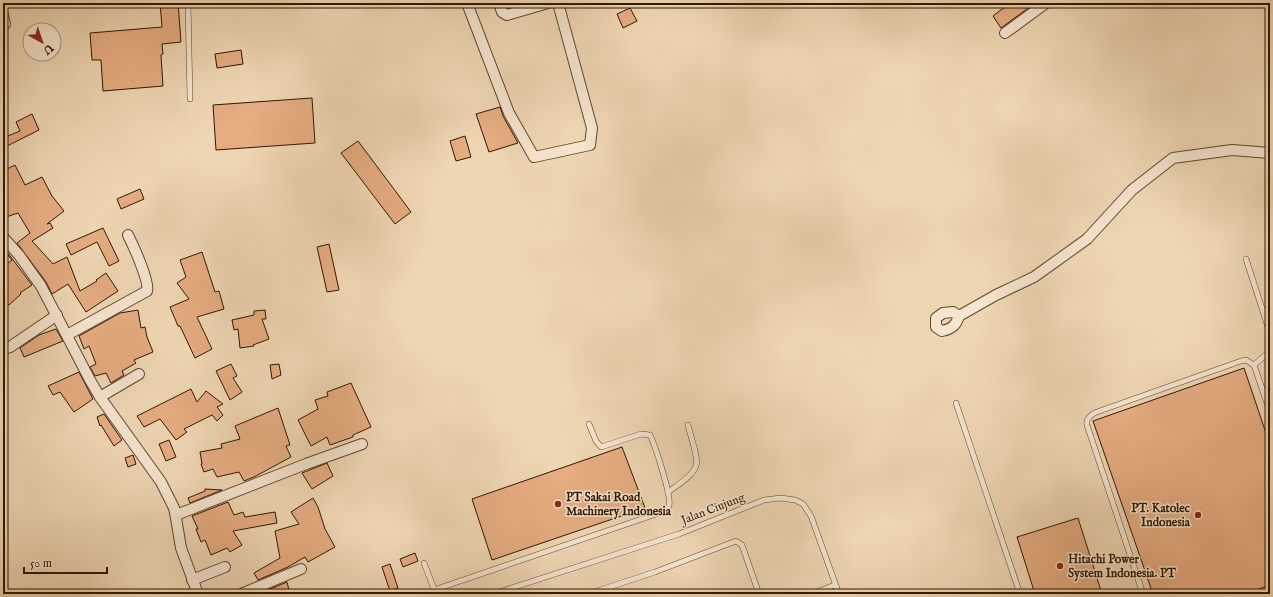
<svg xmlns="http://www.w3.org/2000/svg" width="1273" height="597" viewBox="0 0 1273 597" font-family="'IM FELL English',serif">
  <rect width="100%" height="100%" fill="#efd6b3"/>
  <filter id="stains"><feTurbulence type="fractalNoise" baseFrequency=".005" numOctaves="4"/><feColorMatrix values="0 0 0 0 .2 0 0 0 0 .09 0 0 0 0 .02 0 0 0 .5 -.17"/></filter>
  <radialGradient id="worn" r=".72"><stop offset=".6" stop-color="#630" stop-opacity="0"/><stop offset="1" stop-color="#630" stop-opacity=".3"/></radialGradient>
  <g fill="#e6ac82" stroke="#2e1800">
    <path d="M160,3h18l3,39 -19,2 1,10 -2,1 2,31 -60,5 -2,-31h-9l-2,-27 72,-6z"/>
    <path d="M1010,3h25l-34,25 -8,-12z"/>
    <path d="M630,8l7,13 -14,7 -6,-14z"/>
    <path d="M241,50l2,14 -26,4 -2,-14z"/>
    <path d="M312,98l3,45 -99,7 -3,-45z"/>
    <path d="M500,107l3,9 15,27 -29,9 -13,-38z"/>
    <path d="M32,114l7,16 -36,18v-10l17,-7 -4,-9z"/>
    <path d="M465,136l6,21 -15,4 -6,-20z"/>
    <path d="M358,141l53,71 -16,12 -54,-71z"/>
    <path d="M15,165l10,20 17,-8 10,19 12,15 -17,13 3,-1 3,5 -21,13 21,23 14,-7 13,34 17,-10 -1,-1 10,-7 12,18 -32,21 -18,-28 -16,10 -6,-12 -29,-39 13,-10 -12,-20 -15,5v-47z"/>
    <path d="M140,189l4,10 -23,10 -4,-10z"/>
    <path d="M103,228l16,33 -10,5 -12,-24 -26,13 -5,-11z"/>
    <path d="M329,244l10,46 -12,2 -10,-45z"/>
    <path d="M7,252l25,33 -12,8 1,1 -12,11 -6,-7v-31l9,-7 -6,-7z"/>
    <path d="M202,252l13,40 4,-1 5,18 -27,8 15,32 -17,9 -15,-32h-2l-8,-19 19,-8 -12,-16 9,-6 -6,-17z"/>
    <path d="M138,310l3,18 4,-1 2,10 6,15 -19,8 2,3 -14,8 2,4 -13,8 -5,-10 -11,3 -5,-9 6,-3 -7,-18 -5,3 -5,-13 41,-23z"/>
    <path d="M265,310l1,9h-4l7,20 -16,6 1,1 -14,2 -2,-19 -4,1 -2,-10 22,-5v-4z"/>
    <path d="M56,329l7,12 -39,16 -4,-9 19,-13z"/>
    <path d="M231,364l6,12 -4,2 9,14 -12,8 -14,-29z"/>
    <path d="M279,364l2,11 -9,4 -2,-14z"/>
    <path d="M1244,368l26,77v140l-24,9h-38l-1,-3 -9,3h-45l-60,-173z"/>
    <path d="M79,372l14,27 -19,13 -14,-20 -7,3 -5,-9z"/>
    <path d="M351,383l20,44 -18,8v2l-23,8 -3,-8 -16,9 -13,-26 20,-11 -3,-9 13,-4 -1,-4z"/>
    <path d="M191,389l6,13 9,-11 17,13 -6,3 6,8 -6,6 -5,-6 -28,14 3,3 -11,8 -16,-21 -16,8 -7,-11z"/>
    <path d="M278,408l12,37 -4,1 5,11 -37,20 -10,4 -5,-9 -22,5 -4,-8 -9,3 -3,-8h1l-2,-12 22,-4 -1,-4 19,-5 -5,-13z"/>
    <path d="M104,414l18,26 -8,6 -13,-21 -1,1 -3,-9z"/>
    <path d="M169,440l7,17 -10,4 -7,-17z"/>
    <path d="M622,447l23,61 -153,52 -20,-61z"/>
    <path d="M133,455l3,9 -8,3 -3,-9z"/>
    <path d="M327,463l6,13 -21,13 -10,-16z"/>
    <path d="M205,489l17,1 -32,13 -2,-5 17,-7z"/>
    <path d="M313,498l5,9 7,22 10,18 -27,15 -3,-5 -17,10 -30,13 -4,-7 26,-15 -5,-27 24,-7 -8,-12z"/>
    <path d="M228,502l6,13 9,-3 2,5 30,-5 2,11 -44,8 9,14 -12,7 -3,-4 -16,7 -6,-15 -4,2 -5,-13h2l-6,-13z"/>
    <path d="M1078,518l24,76h-67l-18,-57z"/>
    <path d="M415,553l3,8 -15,6 -3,-8z"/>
    <path d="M390,564l8,24 -8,3 -8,-24z"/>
    <path d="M287,582l3,12h-23l-2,-3z"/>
  </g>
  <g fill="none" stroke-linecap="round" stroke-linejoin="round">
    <g stroke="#5e482d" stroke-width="6">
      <g id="lane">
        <path d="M188,3l2,96"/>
        <path d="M1246,259l24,74"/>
        <path d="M1254,365l16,-14"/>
        <path d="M956,403l64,191"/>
        <path d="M668,492c8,-6 25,-16 28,-26 3,-8 -6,-31 -8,-41"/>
        <path d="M424,563l12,31"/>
        <path d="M434,590l231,-79c0,-1 4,-5 4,-5 3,-9 -14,-61 -19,-71l-9,-1 -40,13 -5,-6 -7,-17"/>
        <path d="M493,594l186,-60 85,-34 17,-2 14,2 8,4 8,12 28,78"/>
        <path d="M588,594l67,-22 81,-31 6,4 17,49"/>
        <path d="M811,594l24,-9"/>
        <path d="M1143,594l-56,-169c-1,-6 2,-8 7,-12l147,-52 5,-1 8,5 16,47"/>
      </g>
    </g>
    <g stroke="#5e482d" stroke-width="12">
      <g id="street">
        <path d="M467,3l42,110 25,44 56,-12 2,-17 -34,-125"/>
        <path d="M499,3l3,9 5,3 41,-12"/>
        <path d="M3,15l2,9"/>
        <path d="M1005,33l41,-30"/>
        <path d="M3,237l16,18 22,31 49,94 10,17 61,85 13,26 2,10 5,30 17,46"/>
        <path d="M959,316l-6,-4 -10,1 -7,5v9l6,4c9,-2 14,-5 17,-15l37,-21 38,-18 53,-38 45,-49 41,-32 59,-8 38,3"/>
        <path d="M67,335l80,-44c3,-9 -14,-46 -19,-56"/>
        <path d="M3,350l7,-3 47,-32"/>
        <path d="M100,397l39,-23"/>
        <path d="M176,515l130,-51 56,-20"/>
        <path d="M192,580l33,-13"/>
        <path d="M241,594l60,-25"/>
      </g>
    </g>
    <use href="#lane" stroke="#f5e4ce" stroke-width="5"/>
    <use href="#street" stroke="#f5e4ce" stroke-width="10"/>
  </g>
  <g fill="#8f2418" stroke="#f5e4ce" stroke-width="1.5">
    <circle cx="558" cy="504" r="4"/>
    <circle cx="1198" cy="515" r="4"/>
    <circle cx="1060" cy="566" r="4"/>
  </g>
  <g text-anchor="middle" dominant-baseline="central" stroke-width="3" stroke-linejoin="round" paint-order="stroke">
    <g font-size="12" font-weight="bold" fill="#2e1800" stroke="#f5e4ce" text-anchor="start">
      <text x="566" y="497">PT Sakai Road<tspan x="566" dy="14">Machinery Indonesia</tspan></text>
      <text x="1190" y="508" text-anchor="end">PT. Katolec<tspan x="1190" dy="14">Indonesia</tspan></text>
      <text x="1068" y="559">Hitachi Power<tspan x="1068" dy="14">System Indonesia. PT</tspan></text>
    </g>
    <g font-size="12" fill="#2e1800" stroke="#f5e4ce">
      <text transform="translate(713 509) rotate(-21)">Jalan Ciujung</text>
    </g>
  </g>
  <rect width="1273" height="597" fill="none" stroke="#efd6b3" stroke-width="16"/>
  <rect x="4" y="4" width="1265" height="589" fill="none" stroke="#2e1800" stroke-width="2"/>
  <rect x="8" y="8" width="1257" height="581" fill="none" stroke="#2e1800"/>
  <g transform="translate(42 42) rotate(140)"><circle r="19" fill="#f5e4ce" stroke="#a5927c"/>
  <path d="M0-3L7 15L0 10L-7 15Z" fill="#8f2418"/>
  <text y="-6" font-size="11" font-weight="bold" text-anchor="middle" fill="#2e1800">U</text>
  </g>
  <path d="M24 567v6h83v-6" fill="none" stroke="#2e1800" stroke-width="2"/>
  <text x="30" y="567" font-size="12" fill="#2e1800" stroke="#f5e4ce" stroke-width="3" paint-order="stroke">50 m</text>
  <rect width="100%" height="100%" filter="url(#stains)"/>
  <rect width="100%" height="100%" fill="url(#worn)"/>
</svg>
